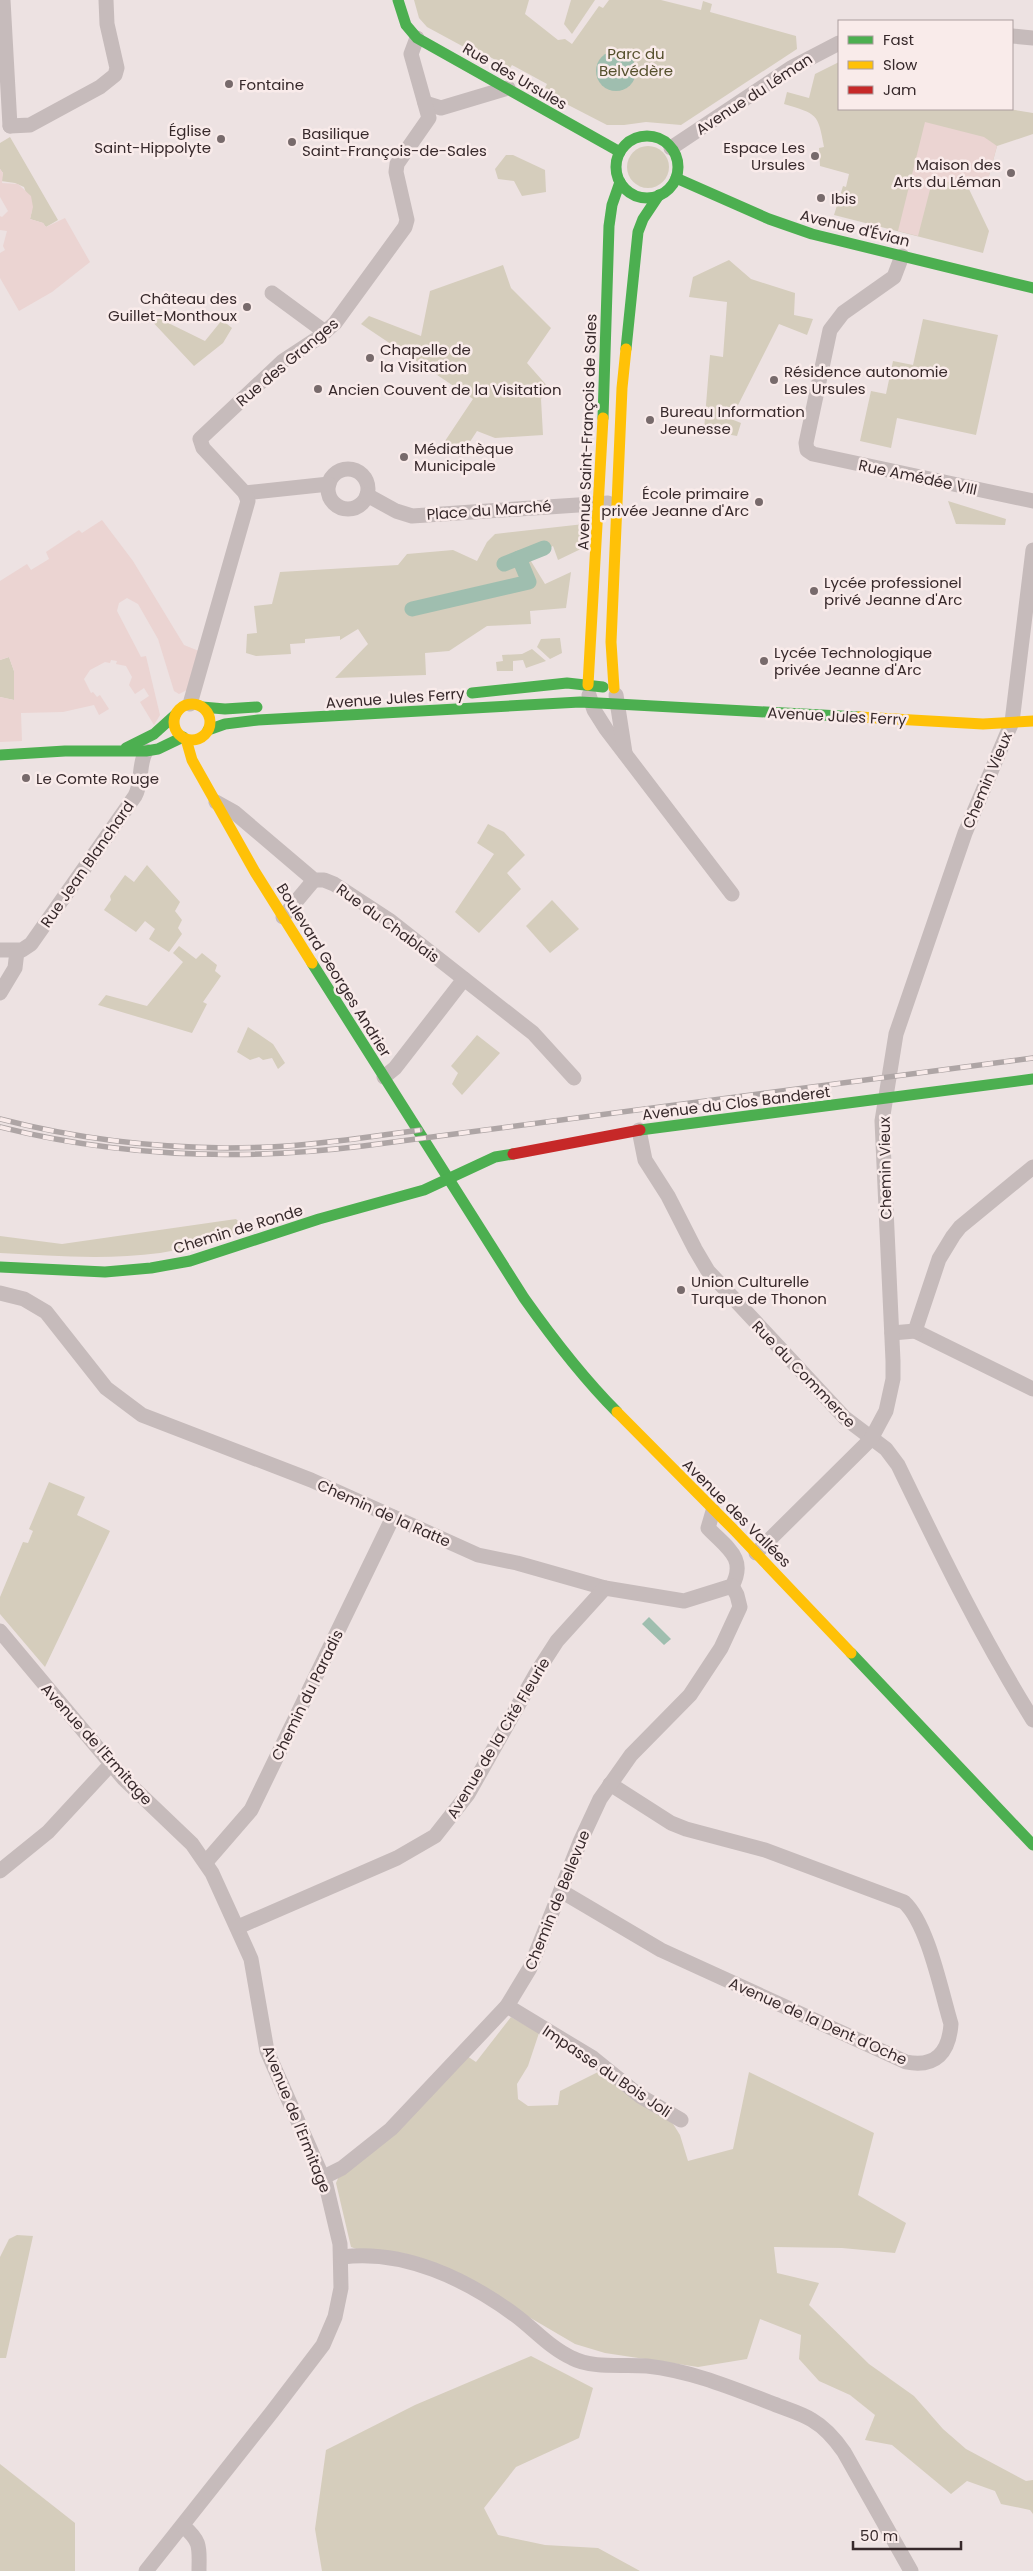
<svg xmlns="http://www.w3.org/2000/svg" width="1033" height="2571" viewBox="0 0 1033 2571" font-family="Poppins,sans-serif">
  <rect width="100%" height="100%" fill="#ede2e2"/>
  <g fill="#d5cdbc">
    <path d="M414,0h115l-4,14 33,26 7,-1 7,5 27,-38 4,2 6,-8h52l40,10 2,-9 9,3 -2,8 86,24 1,13 -116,76 -35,-3 -22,3h-17l-64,-33 4,-8 -35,-19 -2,3 -20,-11 -2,3 -61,-33 -8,-9z"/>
    <path d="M571,0h24l-23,34 -8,-10z"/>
    <path d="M839,62v47h170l24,4v21l-36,12 -10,37 -19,4 21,44 -6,22 -149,-38 9,-29 3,1 3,-13 -29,-8 -1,-18 5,-1c-6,-34 -7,-33 -40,-43l3,-12 22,6 6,-24z"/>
    <path d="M10,137l48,83 -12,7 -3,-4 -13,-4 2,-9 -8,-23 -9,-4 -14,-2 2,-8 -3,-4v-26z"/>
    <circle cx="648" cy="167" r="21"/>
    <path d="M506,155h7l32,15 1,22 -24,4 -8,-15 -16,-2 -3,-10z"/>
    <path d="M729,260l22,19 44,14 -1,22 19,4 -6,16 -28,-11 -48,95 10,4 -4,13 -33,-6 6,-75 13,2 4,-55 -38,-5 4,-20z"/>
    <path d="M503,265l8,23 40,40 -24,35 22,25 -8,11 2,36 -48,3 -18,-7 -17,26 -19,-10 32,-48 -112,-75 8,-8 52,20 9,-45z"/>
    <path d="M150,314l55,27 17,-21 10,8 -9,15 -29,23 -46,-49z"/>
    <path d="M923,319l75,16 -22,100 -79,-17 -6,30 -31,-7 11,-50 15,3 7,-33 20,4z"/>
    <path d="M948,501l58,18 -1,6 -49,-1z"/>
    <path d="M584,524l1,23 -27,13 -5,-14 -24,12 16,26 26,-12 -5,36 -36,3 1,13 -44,2 -38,25 -24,2 1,22 -91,3 33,-34 -10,-15 -18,11v-4l-35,3v4l-15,1 1,10 -35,2 -10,-3 1,-19 10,-1 -3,-27 18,-2 8,-32 118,-7 9,-11 46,-4 24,11 10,-19 8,-8z"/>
    <path d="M560,638l2,15 -12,6 -13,-12 4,-8z"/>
    <path d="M532,649l14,12 -20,7 -3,-8 -10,1v10h-16l-1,-9 7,-1 -1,-6 20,-1z"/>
    <path d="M9,657l5,14v29l-14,-3v-37z"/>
    <path d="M488,824l16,8 21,23 -18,18 14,16 -42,44 -24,-21 39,-58 -17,-11z"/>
    <path d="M147,865l33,37 -5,9 7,9 -4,8 4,6 -13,18 -20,-13 6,-10 -10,-8 -9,11 -32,-22 7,-10 -1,-4 15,-21 9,7z"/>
    <path d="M552,900l27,29 -29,24 -24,-27z"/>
    <path d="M179,946l17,13 6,-6 15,12 -2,6 6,5 -18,26 4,2 -15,29 -94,-28 8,-10 41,11 36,-44 -10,-9z"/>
    <path d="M248,1027l25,17 12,19 -7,6 -6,-11 -9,2 -4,-3 -9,3 -13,-8z"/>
    <path d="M477,1035l23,18 -38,42 -10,-11 6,-11 -7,-7z"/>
    <path d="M236,1219l5,5 -3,9c-26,8 -52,16 -78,20 -53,7 -107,3 -160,0v-17l62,8z"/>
    <path d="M49,1482l36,15 -8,18 33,16 -65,136 -45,-53v-17l23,-55 5,1 5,-12 -4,-2z"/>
    <path d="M511,2017l28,16 -11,33 -11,18 1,15 10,7 30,-1 2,-14 40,-20 70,48 10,16 8,26 45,-12 16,-77 125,61 -16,62 48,28 -11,30 -53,-5 -68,-1 3,26 42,10 -10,22 60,59 45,32 29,33 23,20 60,32 7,-1v34l-3,-4 -29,-6 -6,-13 -28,-10 -16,13 -59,-49 -27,-5 10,-25 -25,-20 -31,-14 -20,-22 2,-24 -41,-16 -13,40 -49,8 -93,-14 -30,-9 -133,-78 -39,-13 -41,-2 -11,-4 -15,-64 3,-7 128,-120 9,6z"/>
    <path d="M17,2235l16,1 -27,122h-6v-101l9,-18z"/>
    <path d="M531,2356l62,32 -14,50 -63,29 -32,41 14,27 47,10 53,3 42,23h-318l-7,-42 11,-79 89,-45z"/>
    <path d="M0,2464l75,59v48h-75z"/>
  </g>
  <g fill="#ebd4d2">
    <path d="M925,122l59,15 13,9 -10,37 -20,4 -34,-9 -15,58 -20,-5z"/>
    <path d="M0,169l3,4 -1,10 16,1 13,12 2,11 -3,12 13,4 3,4 19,-9 25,44 -38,30 -33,19 -19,-33v-25l5,-3 -2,-4 4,-15 -7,-1v-14l2,1 6,-6 -8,-14z"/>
    <path d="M102,520l31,41 51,84 15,6 -10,38 -10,5 -5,-3 -16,-52 -20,-35 -11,-6 -8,5 -2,8 24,46 5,-1 14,59 -6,10 -14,-23 9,-6 -5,-8 -9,6 -6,-9 3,-8 -6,-11 -10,-2 1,-3 -6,-1 -1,3 -5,-1 -15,8 -6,9 7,14 2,-1 4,5 3,-2 9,14 -10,6 -5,-10 -31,7 -42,1 1,28 -22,1v-45l14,3v-29l-5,-14 -9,3v-79l27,-17 4,6 18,-11 -3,-7 33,-22 3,3z"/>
  </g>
  <g fill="#9fbeaf">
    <circle cx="616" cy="71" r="20"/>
    <path d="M649,1617l22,22 -7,6 -22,-21z"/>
  </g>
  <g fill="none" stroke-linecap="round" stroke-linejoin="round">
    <g stroke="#9fbeaf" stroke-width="15">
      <path d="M504,564l15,-6"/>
      <path d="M412,609l117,-27 -10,-24 25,-10"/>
    </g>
    <g stroke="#c6bbbb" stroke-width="15">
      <path d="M3,0l7,126"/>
      <path d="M1012,36l21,2"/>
      <path d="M425,103l16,5 67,-20"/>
      <path d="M10,126l20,-1 70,-38 15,-12 2,-7 -10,-44 -1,-24"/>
      <path d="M671,148l120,-80 48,-25"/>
      <path d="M902,256l-8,21 -51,36 -13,17 -24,113 1,7 6,4 220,47"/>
      <path d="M272,293l53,39"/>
      <circle cx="348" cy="489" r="20"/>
      <path d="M245,493l84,-9"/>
      <path d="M367,495l29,16 16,5 196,-13"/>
      <path d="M589,695l5,15 12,19 126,165"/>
      <path d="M616,695l9,58"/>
      <path d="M190,704l58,-203 -3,-8 -42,-45 -3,-9 83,-78 35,-23 17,-15 70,-96 2,-7 -11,-48 1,-8 32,-46 -18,-64 6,-16"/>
      <path d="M216,802l18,10 80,68h10l10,4 55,36 144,113 41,45"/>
      <path d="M283,917l31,-37"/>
      <path d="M0,950h22l9,-6 104,-148c8,-15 3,-31 11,-45"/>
      <path d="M0,993l15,-25 2,-17"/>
      <path d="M384,1077l11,-9 69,-89"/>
      <path d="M639,1130l6,30 23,36 27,53 13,22 137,147 41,31 12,16c42,87 84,173 135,255"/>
      <path d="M0,1293l24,6 22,13 60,76 36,27 169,65 167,75 39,8 88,25 79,13 48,-15c15,-28 -5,-38 -24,-58l5,-17"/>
      <path d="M915,1331l118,58"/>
      <path d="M892,1333l23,-2 24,-72 14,-23 7,-9 73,-60"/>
      <path d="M756,1553l115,-114 15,-28 7,-32v-18l-11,-240 14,-87 69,-201 47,-111 21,-172"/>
      <path d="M0,1631l123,147 69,66 20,29 39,86 16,92 59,134 14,59 1,44 -6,29 -12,28 -51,67 -126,159"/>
      <path d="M206,1862l45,-52 142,-293"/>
      <path d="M0,1871l48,-39 63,-68"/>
      <path d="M561,1891l100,59 245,112c30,6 43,-10 45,-38 -10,-33 -23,-100 -47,-122l-139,-52 -79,-21 -15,-6 -61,-39"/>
      <path d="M238,1927l159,-69 38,-22 33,-42 69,-122 20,-31 48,-53"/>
      <path d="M507,2006l86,52 47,38 41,24"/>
      <path d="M322,2178l20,-10 49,-39 116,-123 23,-38 50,-126 20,-43 31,-44 59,-60 31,-47 19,-41 -3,-12 -5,-9"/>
      <path d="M342,2257c62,-8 124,22 173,58 19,14 35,33 57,43 21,11 52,6 75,8 45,5 85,22 127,38 12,5 27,9 38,16 14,8 23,19 32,32l67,119"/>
      <path d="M183,2526c19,16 16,22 16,45"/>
    </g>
    <g stroke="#4caf50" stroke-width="11">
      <path d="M398,0l8,25 11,13 203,114"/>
      <circle cx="647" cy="167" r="31"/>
      <path d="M676,178l93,41 43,15 221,54"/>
      <path d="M626,349l12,-117 5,-13 16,-24"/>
      <path d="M603,418l6,-192 3,-21 8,-23"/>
      <path d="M472,693l95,-10 36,4"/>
      <path d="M202,707l23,2 32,-2"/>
      <path d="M208,730l17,-6 33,-4 322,-18 279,15"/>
      <path d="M126,748l28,-14 21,-19"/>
      <path d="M0,755l65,-4h81l12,-2 25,-12"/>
      <path d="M312,963l212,335c29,41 58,79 93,114"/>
      <path d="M640,1130l393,-51"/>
      <path d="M0,1267l105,5 46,-4 39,-7 129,-42 105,-29 71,-33 18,-3"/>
      <path d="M851,1653l182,192"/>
    </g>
    <g stroke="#ffc107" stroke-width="11">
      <path d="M588,685l15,-267"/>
      <path d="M614,688l-3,-46 11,-254 4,-39"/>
      <circle cx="192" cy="722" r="18"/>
      <path d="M859,717l124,7 50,-3"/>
      <path d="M186,739l6,21 63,112 57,91"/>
      <path d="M617,1412l118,119 116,122"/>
    </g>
    <path stroke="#c62828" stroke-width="11" d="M513,1154l127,-24"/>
    <g stroke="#aea5a5" stroke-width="5.5">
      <g id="rail">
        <path d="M0,1119c93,24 192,33 287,27 45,-3 89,-10 133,-16"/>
        <path d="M0,1127c119,30 242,34 363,19l670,-88"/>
      </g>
    </g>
    <use href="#rail" stroke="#f9ebea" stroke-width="4" stroke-dasharray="11" stroke-linecap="butt"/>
  </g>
  <g fill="#776a6b" stroke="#f9ebea" stroke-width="2">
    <circle cx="229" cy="84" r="5"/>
    <circle cx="221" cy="139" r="5"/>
    <circle cx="292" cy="142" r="5"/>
    <circle cx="815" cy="156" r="5"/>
    <circle cx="1011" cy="173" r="5"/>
    <circle cx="821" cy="198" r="5"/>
    <circle cx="247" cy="307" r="5"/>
    <circle cx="370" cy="358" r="5"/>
    <circle cx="774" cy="380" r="5"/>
    <circle cx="318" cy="389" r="5"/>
    <circle cx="650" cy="420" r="5"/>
    <circle cx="404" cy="457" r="5"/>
    <circle cx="759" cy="502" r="5"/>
    <circle cx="814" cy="591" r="5"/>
    <circle cx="764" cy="661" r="5"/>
    <circle cx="26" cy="778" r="5"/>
    <circle cx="681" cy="1290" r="5"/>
  </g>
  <g text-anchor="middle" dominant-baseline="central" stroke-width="5" stroke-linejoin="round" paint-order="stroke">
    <g font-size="15" fill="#55502d" stroke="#f9ebea">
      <text x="636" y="53">Parc du<tspan x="636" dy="17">Belvédère</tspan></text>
    </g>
    <g font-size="15" fill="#37292b" stroke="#f9ebea">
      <text transform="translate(515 76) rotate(30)">Rue des Ursules</text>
      <text transform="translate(754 94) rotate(-33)">Avenue du Léman</text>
      <text transform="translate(855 228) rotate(14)">Avenue d'Évian</text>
      <text transform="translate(287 362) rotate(-40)">Rue des Granges</text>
      <text transform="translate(587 432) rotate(-88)">Avenue Saint-François de Sales</text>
      <text transform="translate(918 477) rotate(12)">Rue Amédée VIII</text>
      <text transform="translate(489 510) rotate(-4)">Place du Marché</text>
      <text transform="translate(395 698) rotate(-4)">Avenue Jules Ferry</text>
      <text transform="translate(837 716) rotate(3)">Avenue Jules Ferry</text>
      <text transform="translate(987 780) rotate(-67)">Chemin Vieux</text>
      <text transform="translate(87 864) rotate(-55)">Rue Jean Blanchard</text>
      <text transform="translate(388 923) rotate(36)">Rue du Chablais</text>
      <text transform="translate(334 970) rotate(58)">Boulevard Georges Andrier</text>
      <text transform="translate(736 1103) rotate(-7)">Avenue du Clos Banderet</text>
      <text transform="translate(885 1168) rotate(-91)">Chemin Vieux</text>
      <text transform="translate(238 1229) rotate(-17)">Chemin de Ronde</text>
      <text transform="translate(804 1374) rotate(46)">Rue du Commerce</text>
      <text transform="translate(384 1513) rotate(24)">Chemin de la Ratte</text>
      <text transform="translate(737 1513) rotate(45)">Avenue des Vallées</text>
      <text transform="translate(307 1695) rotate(-64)">Chemin du Paradis</text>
      <text transform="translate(498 1738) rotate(-59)">Avenue de la Cité Fleurie</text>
      <text transform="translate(97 1744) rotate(48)">Avenue de l'Ermitage</text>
      <text transform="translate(557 1900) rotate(-68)">Chemin de Bellevue</text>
      <text transform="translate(818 2021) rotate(24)">Avenue de la Dent d'Oche</text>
      <text transform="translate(607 2071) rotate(34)">Impasse du Bois Joli</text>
      <text transform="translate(297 2119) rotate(68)">Avenue de l'Ermitage</text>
    </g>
    <g font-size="15" fill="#37292b" stroke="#f9ebea" text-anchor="start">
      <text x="239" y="84">Fontaine</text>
      <text x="211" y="130" text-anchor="end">Église<tspan x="211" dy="17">Saint-Hippolyte</tspan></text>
      <text x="302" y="133">Basilique<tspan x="302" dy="17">Saint-François-de-Sales</tspan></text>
      <text x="805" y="147" text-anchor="end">Espace Les<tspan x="805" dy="17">Ursules</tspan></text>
      <text x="1001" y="164" text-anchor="end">Maison des<tspan x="1001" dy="17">Arts du Léman</tspan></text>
      <text x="831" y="198">Ibis</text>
      <text x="237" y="298" text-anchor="end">Château des<tspan x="237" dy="17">Guillet-Monthoux</tspan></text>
      <text x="380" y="349">Chapelle de<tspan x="380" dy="17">la Visitation</tspan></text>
      <text x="784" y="371">Résidence autonomie<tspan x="784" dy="17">Les Ursules</tspan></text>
      <text x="328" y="389">Ancien Couvent de la Visitation</text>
      <text x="660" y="411">Bureau Information<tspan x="660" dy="17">Jeunesse</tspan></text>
      <text x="414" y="448">Médiathèque<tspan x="414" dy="17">Municipale</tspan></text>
      <text x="749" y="493" text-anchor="end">École primaire<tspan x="749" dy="17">privée Jeanne d'Arc</tspan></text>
      <text x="824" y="582">Lycée professionel<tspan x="824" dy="17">privé Jeanne d'Arc</tspan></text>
      <text x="774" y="652">Lycée Technologique<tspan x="774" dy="17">privée Jeanne d'Arc</tspan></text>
      <text x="36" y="778">Le Comte Rouge</text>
      <text x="691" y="1281">Union Culturelle<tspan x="691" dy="17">Turque de Thonon</tspan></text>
    </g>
  </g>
  <rect x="838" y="20" width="175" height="90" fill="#f9ebea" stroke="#ab9d9e"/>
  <rect x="848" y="36" width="25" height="8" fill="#4caf50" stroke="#ab9d9e"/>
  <text x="883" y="45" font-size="15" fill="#37292b">Fast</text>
  <rect x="848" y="61" width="25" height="8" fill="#ffc107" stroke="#ab9d9e"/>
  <text x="883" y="70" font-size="15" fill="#37292b">Slow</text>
  <rect x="848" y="86" width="25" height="8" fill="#c62828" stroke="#ab9d9e"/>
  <text x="883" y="95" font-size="15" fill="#37292b">Jam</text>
  <path d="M853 2541v8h108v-8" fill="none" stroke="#37292b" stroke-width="2.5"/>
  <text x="860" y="2541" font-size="15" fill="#37292b" stroke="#f9ebea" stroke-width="4" paint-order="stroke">50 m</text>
</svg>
